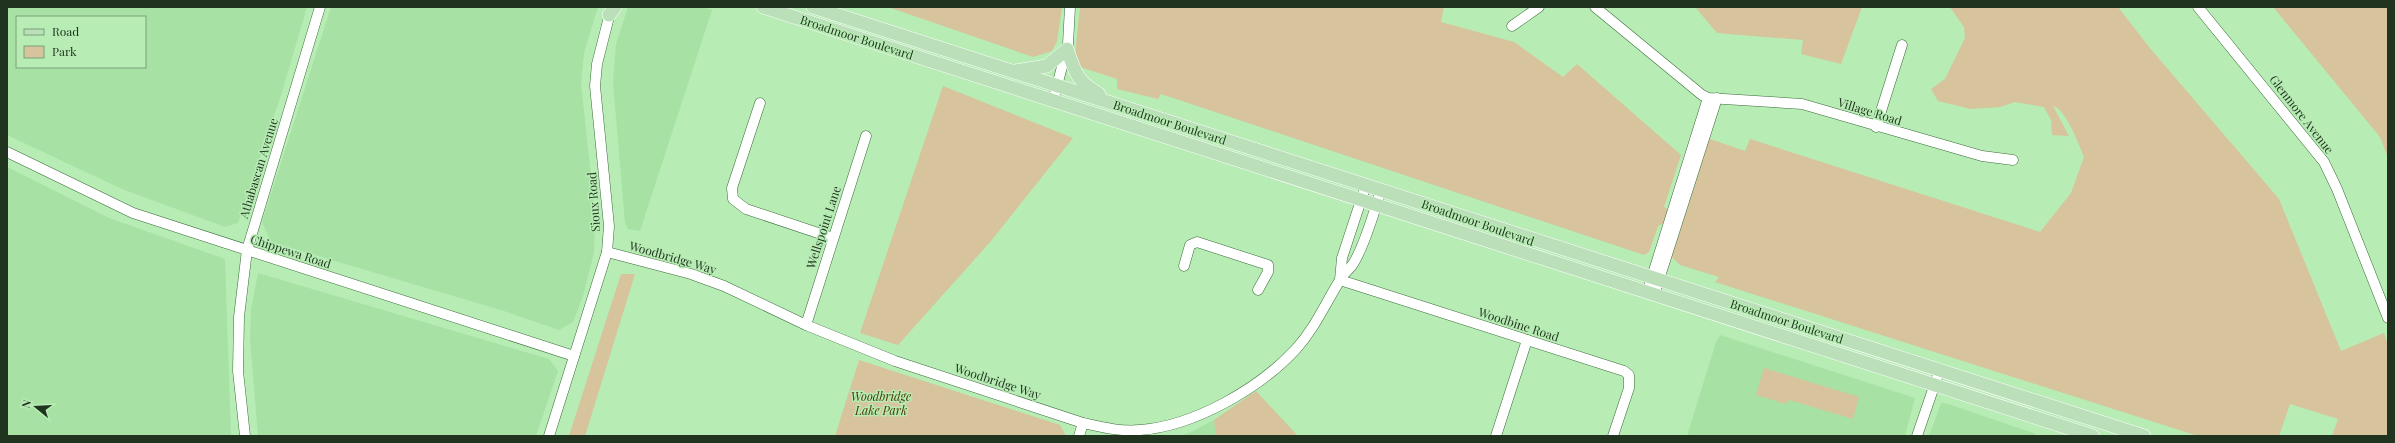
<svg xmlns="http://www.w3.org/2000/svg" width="2395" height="443" viewBox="0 0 2395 443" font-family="'Playfair Display',serif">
  <rect width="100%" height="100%" fill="#b7ecb4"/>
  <g fill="#a7e1a4" fill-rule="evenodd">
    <path d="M7,7h300l-25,85 -44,131 -13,4 -103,-38 -115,-54zM17,17h128v50h-128z"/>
    <path d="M331,7h267l-14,46 -3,30 14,131 -1,39 -11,43 -10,26 -14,8 -55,-19 -233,-69 -9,-20z"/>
    <path d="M628,7h74l10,3 -72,221 -12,-2 -3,-6 -12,-140 3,-39z"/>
    <path d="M7,167l102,51 116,41 6,177h-224z"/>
    <path d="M258,273l291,86 9,12 -22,65h-278l-8,-97 1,-29z"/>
    <path d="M1720,335l195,63 -10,38h-218l29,-94z"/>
    <path d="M1941,403l7,1 88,30 -1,2h-106z"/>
    <path d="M1214,420l2,16h-38l11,-3z"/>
  </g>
  <g fill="#d7c39c">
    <path d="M888,7h174v1l-5,33 -5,10 -19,6z"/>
    <path d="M1080,7h364l-3,15 73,20 49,35 14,-13 104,91 -17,52 4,3 -4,13 -6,3 -9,26 -5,3 -483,-161 -3,5 -41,-10v-10l-43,-14z"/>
    <path d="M1695,7h167l-21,57 -40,-10 2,-14 -86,-7z"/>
    <path d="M1950,7h168l31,40 130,152 62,152 43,-18 4,11v92h-56l6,-17 -48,-15 -11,32h-81l-483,-154 4,-5 -39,-12 -10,-10 37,-117 38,13 5,-12 290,93 31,-39 13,-36c-5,-12 -18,-48 -31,-51l16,30 -17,-1 -1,-15 -7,-13 -29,-5 -15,5 -29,2 -33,-8 -7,-12 14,-10 20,-41 -1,-11z"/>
    <path d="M2273,7h115v151l-8,-21z"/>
    <path d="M943,86l130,52 -82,103 -93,104 -38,-12z"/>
    <path d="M621,274h14l-50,162h-16z"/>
    <path d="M859,360l201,65 6,11h-231z"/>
    <path d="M1764,368l95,29 -6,22 -64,-19 -3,4 -30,-9z"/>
    <path d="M1256,391l42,45h-82l-2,-16z"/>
  </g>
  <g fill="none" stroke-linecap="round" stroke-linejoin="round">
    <g stroke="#3c6c3b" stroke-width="11">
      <g id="minor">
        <path d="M1595,7l107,88 6,3 94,6 180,52 31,4"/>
        <path d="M2198,7l126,155 13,27 51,129"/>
        <path d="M1512,26l27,-19"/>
        <path d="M1053,101l15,-57 2,-37"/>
        <path d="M760,103l-28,85 1,11 13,10 87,29"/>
        <path d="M1876,127l26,-82"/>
        <path d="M7,152l126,61 441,143"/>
        <path d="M607,252l84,22 33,12 82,39 89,36 188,62c18,4 38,9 57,7 54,-4 119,-41 156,-81 19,-21 29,-45 44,-69 3,-6 9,-10 13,-16 11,-17 22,-54 28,-74"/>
        <path d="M1184,266l6,-21 7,-3 71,23v7l-10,18"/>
        <path d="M1340,280l284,91 5,4v13l-16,48"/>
        <path d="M1340,280l2,-22 24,-73"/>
        <path d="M1647,293l61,-195"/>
        <path d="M1654,295l63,-197"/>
        <path d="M806,325l60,-189"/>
        <path d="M245,436l-7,-65 1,-54 8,-67 73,-243"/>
        <path d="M549,436l58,-184 2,-26 -14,-140 2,-22 14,-55"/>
        <path d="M1079,436l4,-13"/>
        <path d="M1496,436l31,-96"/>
        <path d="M1917,436l23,-67"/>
      </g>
    </g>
    <g stroke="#fff" stroke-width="14">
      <g id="major">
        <path d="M763,7l1330,429"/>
        <path d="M813,7l1331,429"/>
        <path d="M609,15l6,-8"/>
        <path d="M1015,71l32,-5 20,-17c8,24 10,32 32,45"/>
      </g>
    </g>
    <use href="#minor" stroke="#fff" stroke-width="10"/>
    <use href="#major" stroke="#bbdfb9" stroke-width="13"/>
  </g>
  <g text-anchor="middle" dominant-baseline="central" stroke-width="3" stroke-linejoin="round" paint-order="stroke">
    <g font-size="12" fill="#1f331e" stroke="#b7ecb4">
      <text transform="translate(857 37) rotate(18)">Broadmoor Boulevard</text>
      <text transform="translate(1870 111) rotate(17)">Village Road</text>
      <text transform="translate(2302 114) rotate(52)">Glenmore Avenue</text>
      <text transform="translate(1170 122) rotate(18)">Broadmoor Boulevard</text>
      <text transform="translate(258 168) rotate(-73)">Athabascan Avenue</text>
      <text transform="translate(593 202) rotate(-94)">Sioux Road</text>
      <text transform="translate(1478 222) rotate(19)">Broadmoor Boulevard</text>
      <text transform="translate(823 227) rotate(-72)">Wellspoint Lane</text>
      <text transform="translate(291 251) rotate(18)">Chippewa Road</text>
      <text transform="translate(673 257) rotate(16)">Woodbridge Way</text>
      <text transform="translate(1787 321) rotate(18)">Broadmoor Boulevard</text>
      <text transform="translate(1519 324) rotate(18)">Woodbine Road</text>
      <text transform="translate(998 381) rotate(18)">Woodbridge Way</text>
    </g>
    <g font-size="12" font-style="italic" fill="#4e3802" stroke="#b7ecb4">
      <text x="881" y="396">Woodbridge<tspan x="881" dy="14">Lake Park</tspan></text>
    </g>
  </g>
  <rect width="2395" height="443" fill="none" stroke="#1f331e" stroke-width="16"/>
  <rect x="16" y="16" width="130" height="52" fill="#b7ecb4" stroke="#7aa278"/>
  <rect x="24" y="29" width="20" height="6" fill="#bbdfb9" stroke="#7aa278"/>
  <text x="52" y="36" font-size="12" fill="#1f331e">Road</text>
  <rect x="24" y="46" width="20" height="12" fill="#d7c39c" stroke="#7aa278"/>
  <text x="52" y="56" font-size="12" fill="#1f331e">Park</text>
  <g transform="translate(36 407) rotate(288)" stroke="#b7ecb4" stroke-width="3" paint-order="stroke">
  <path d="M0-3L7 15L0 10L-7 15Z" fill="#1f331e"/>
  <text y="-6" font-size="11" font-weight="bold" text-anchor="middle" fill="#1f331e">N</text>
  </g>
</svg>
